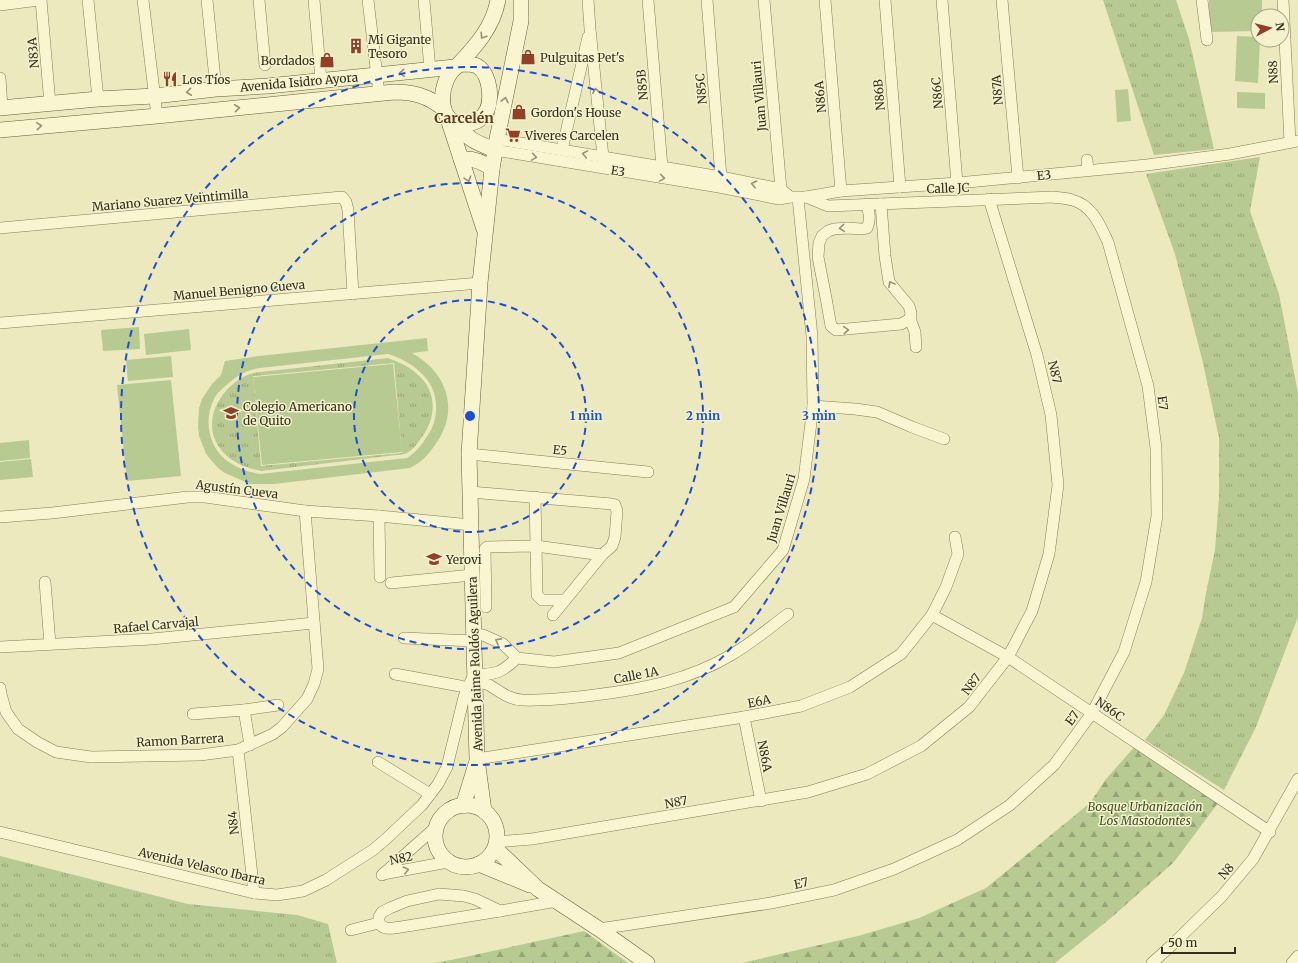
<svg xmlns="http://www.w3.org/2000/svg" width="1298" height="963" viewBox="0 0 1298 963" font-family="Merriweather,serif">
  <defs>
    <pattern id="grass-tufts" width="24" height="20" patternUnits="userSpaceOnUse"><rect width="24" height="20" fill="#b7ca92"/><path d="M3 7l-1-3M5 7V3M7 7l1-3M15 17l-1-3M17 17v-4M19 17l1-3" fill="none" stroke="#96a476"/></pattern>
    <pattern id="forest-firs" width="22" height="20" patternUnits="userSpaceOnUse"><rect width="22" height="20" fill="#b7ca92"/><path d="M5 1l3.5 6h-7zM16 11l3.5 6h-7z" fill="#96a476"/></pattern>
  </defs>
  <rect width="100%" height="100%" fill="#ede9be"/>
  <g fill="url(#grass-tufts)" fill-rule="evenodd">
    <path d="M1103,0h73l13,39 25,110 -60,6z"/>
    <path d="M1260,157l-10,54 29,83 19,99v224l-42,110 -32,63 -79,-50 19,-25 20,-42 18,-55 4,-25 9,-43 4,-53v-59l-16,-75 -28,-109 -29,-80z"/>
    <path d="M388,358c10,4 21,8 29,16 20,16 20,43 5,63 -5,7 -9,13 -17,17l-144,17c-13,-3 -24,-6 -34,-15 -24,-21 -17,-53 6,-72 9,-7 16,-11 27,-12zM394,363l8,90 -141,13 -8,-90z"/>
    <path d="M0,856l188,48 109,11 31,9 9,39h-337z"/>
  </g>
  <g fill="url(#forest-firs)">
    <path d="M1138,743l83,56 -47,63 -62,55 -57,46h-313l116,-27 61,-18 67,-30 104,-85 16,-24z"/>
    <path d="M584,931l44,32h-195l18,-3z"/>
  </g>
  <g fill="#b7ca92" fill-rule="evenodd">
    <path d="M1209,0h53v16h-4v15l-49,1z"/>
    <path d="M1237,36l21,1v3h2l-2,43 -23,-2z"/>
    <path d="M1128,89l3,32 -14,1 -2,-32z"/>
    <path d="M1237,92l28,1v16l-28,-1z"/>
    <path d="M139,327l1,22 -37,2 -2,-21z"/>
    <path d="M189,329l2,21 -45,5 -2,-21z"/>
    <path d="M427,338l1,13 -16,2c36,20 48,58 23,92 -9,12 -12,16 -25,23l-136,16h-24l-25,-11 -7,-5 -12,-14 -7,-18 -1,-9 1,-19 3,-9 10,-15 9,-9 4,-14 34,-5zM388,354c12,4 23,9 32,18 20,17 21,46 6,66 -6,9 -11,15 -19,20l-147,16c-10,-2 -19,-4 -28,-10 -23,-13 -30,-44 -17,-67 4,-6 9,-10 15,-15 10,-8 17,-12 30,-14z"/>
    <path d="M171,356l2,21 -45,4 -2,-21z"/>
    <path d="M393,364l9,88 -140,13 -9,-88z"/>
    <path d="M171,380l10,96 -54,5 -10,-96z"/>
    <path d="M29,440l1,18 -30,3v-18z"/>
    <path d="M31,459l2,18 -33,3v-18z"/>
  </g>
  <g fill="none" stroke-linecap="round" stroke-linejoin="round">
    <g stroke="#857a57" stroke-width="12">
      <g id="street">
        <path d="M41,0l9,104"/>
        <path d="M88,0l10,99"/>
        <path d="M143,0l14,116"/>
        <path d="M207,0l9,89"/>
        <path d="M259,0l6,65"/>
        <path d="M314,0l7,80"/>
        <path d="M368,0l11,94"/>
        <path d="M424,0l6,70"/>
        <path d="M588,0l2,29 13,128"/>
        <path d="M648,0l14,167"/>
        <path d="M707,0l14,177"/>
        <path d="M764,0l17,189"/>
        <path d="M825,0l16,191"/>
        <path d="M885,0l15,187"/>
        <path d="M942,0l15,183"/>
        <path d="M1002,0l16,178"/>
        <path d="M1202,0l5,40"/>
        <path d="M1283,0l7,142"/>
        <path d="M0,5l39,-5"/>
        <path d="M0,78l2,30"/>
        <path d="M497,139l224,38 60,12 9,8"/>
        <path d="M495,150l224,37 60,12 11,-2h16l35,-6 116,-8 190,-18 83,-11 68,-13"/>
        <path d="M562,150l26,-113"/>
        <path d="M1087,160l1,10"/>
        <path d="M867,204c2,9 4,16 0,24l-6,1 -13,-1 -14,1 -6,2 -6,5 -3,7 -1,14 8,41 5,28 5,4 65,-6 9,-5 1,-6 -2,-7 -20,-24 -4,-26 -4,-52"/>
        <path d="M0,228l342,-31 4,5 2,8 5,84"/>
        <path d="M910,319l5,13 1,15"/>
        <path d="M0,323l480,-40"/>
        <path d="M813,406l42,3 22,3 35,15 32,12"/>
        <path d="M469,454l179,18"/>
        <path d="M470,492l142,12 3,1 2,6 -2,26 -3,9 -10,9 -49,60"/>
        <path d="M535,497l2,98 5,5h23"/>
        <path d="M379,516l1,61"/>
        <path d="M0,517l52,-4 136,-16h17l100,14 74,5 92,9"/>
        <path d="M45,582l5,62"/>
        <path d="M391,583l81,-8"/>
        <path d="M486,607l-1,-58 2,-2 49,-1 66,9"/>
        <path d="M932,615l76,42 262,175"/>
        <path d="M474,633l9,2 20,9 14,14 37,4 65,-9 115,-46 49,-57 21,-71 9,-73 -1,-70 -14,-138"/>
        <path d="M404,638l70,3"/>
        <path d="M0,647l152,-8 162,-16"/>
        <path d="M395,674l65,12 8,2"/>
        <path d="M475,682c4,1 10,1 14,3 12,7 19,14 33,15 24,1 49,-2 73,-5 48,-6 94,-15 136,-40 21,-12 38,-27 57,-41"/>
        <path d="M0,688l1,6 5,18 12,17 19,13 19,10 35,5 109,-2 38,-5 35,-16 9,-7 25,-28 7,-15 4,-15 -13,-158"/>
        <path d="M244,710l34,-5"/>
        <path d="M193,714l51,-4 6,35"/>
        <path d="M744,717l17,84"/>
        <path d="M238,750l16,143"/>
        <path d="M477,759l267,-42 57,-11 49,-19 51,-33 31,-39 14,-28 12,-33 -3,-17"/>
        <path d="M378,762l52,32"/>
        <path d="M0,832l254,61 23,2 26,-4 23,-11 47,-30 14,-12 35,-33 16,-21 9,-17 17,-70 10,-23c22,1 27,-1 43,-16"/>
        <path d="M496,842l36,-3 276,-47 59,-18 54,-28 48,-39 39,-50 24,-46 17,-57 9,-69 -7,-70 -14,-60 -48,-156"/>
        <path d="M383,874l65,-12"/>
        <path d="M382,875l54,-48"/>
        <path d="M379,923v-6l3,-5 8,-4 17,-7 32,-7 25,2 11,3 25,12 57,-10"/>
        <path d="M379,923c5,8 14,5 22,4l99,-16"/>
        <path d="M599,929l172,-26 63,-13 60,-21 63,-29 53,-35 44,-40 38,-52 32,-61 22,-70 11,-66 -1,-68 -8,-62 -40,-144c-8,-17 -16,-37 -36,-42 -6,-2 -13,-2 -19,-3l-225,9 -22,-9"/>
        <path d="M351,930l28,-7"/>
        <path d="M1152,963l21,-19 49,-48 31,-37 45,-80"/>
        <path d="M1292,963l6,-7"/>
      </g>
    </g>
    <g stroke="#665a3a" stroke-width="16">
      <g id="secondary">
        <path d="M462,64c5,0 11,0 15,2 14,8 17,39 6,50 -4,5 -10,7 -16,8 -6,1 -12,-1 -17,-5 -15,-13 -6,-50 12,-55z"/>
        <path d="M458,65c18,-19 35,-38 40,-65"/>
        <path d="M0,108l98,-9 56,-3 62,-7 52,-3 187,-19"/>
        <path d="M447,116l37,113"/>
        <path d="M455,122c13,18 20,20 40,28"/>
        <path d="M0,130l157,-14 237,-24c20,0 34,4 50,17"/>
        <path d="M461,159c12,-1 22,3 31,10"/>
        <circle cx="466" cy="836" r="31"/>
        <path d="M463,806l13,-42"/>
        <path d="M484,811l-7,-52 -8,-305 11,-171 12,-114 5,-30 24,-118v-21"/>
        <path d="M495,848l43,41 61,40 48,34"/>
        <path d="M479,864l51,21"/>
      </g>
    </g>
    <use href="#street" stroke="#f8f5d0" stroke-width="11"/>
    <use href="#secondary" stroke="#f8f5d0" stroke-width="15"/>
  </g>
  <defs><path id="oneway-chevron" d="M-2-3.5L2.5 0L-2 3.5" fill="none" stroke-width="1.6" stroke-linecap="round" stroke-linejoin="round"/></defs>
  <g stroke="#969176">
    <use href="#oneway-chevron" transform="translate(483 36) rotate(124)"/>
    <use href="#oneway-chevron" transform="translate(402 73) rotate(176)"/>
    <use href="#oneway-chevron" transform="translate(596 91) rotate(-96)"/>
    <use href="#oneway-chevron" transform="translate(189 92) rotate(174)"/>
    <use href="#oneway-chevron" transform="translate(505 100) rotate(-78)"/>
    <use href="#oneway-chevron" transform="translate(237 108) rotate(-6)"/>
    <use href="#oneway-chevron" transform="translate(39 126) rotate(-5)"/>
    <use href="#oneway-chevron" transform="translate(585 154) rotate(-170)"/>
    <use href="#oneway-chevron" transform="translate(534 157) rotate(9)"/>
    <use href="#oneway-chevron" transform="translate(662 178) rotate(9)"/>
    <use href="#oneway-chevron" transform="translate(468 179) rotate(72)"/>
    <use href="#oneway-chevron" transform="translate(754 184) rotate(-168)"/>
    <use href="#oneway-chevron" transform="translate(842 228) rotate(175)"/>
    <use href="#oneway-chevron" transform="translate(891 284) rotate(-118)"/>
    <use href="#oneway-chevron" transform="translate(846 330) rotate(-4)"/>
    <use href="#oneway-chevron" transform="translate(498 641) rotate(-151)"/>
    <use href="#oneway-chevron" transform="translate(406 870) rotate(-12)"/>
  </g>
  <g fill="none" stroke="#1d4ed8" stroke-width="2" stroke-dasharray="7 5">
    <circle cx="470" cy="416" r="116"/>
    <circle cx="470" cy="416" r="233"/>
    <circle cx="470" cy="416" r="349"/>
  </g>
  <defs>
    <g id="building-bare" transform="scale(1.2)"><path d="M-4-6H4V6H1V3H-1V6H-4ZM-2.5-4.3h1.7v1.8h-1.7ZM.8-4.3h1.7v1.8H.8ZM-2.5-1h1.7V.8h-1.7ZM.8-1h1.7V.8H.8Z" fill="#933f28" stroke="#f4f2cd" stroke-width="2.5" paint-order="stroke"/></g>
    <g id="shop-bare" transform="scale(1.2)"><path d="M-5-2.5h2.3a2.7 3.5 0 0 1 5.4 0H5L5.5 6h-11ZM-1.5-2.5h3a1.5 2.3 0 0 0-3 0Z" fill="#933f28" stroke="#f4f2cd" stroke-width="2.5" paint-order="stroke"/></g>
    <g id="restaurant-bare" transform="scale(1.2)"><path d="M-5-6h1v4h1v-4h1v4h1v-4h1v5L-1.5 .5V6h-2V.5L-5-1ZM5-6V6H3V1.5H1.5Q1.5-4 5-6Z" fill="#933f28" stroke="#f4f2cd" stroke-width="2.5" paint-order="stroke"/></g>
    <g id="supermarket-bare" transform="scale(1.2)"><path d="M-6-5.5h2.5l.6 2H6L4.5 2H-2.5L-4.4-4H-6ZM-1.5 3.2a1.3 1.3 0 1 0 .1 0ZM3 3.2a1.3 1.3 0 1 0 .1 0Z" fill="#933f28" stroke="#f4f2cd" stroke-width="2.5" paint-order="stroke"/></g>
    <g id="school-bare" transform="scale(1.2)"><path d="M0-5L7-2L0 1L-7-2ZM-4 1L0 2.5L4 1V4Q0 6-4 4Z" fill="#933f28" stroke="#f4f2cd" stroke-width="2.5" paint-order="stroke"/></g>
    <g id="university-bare" transform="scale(1.2)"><path d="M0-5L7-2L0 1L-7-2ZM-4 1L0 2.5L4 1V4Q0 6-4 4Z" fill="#933f28" stroke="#f4f2cd" stroke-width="2.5" paint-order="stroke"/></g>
  </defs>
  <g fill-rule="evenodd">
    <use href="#building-bare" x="356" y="46"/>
    <use href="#shop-bare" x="528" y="57"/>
    <use href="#shop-bare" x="327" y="60"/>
    <use href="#restaurant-bare" x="170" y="79"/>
    <use href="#shop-bare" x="519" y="112"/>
    <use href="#supermarket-bare" x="513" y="135"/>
    <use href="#school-bare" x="231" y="413"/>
    <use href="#university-bare" x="434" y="559"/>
  </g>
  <g text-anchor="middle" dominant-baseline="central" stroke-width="3" stroke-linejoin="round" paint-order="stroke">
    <g font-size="12" fill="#342d1b" stroke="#f4f2cd" text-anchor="start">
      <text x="368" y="39">Mi Gigante<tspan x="368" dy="14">Tesoro</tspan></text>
      <text x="540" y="57">Pulguitas Pet's</text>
      <text x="315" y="60" text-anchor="end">Bordados</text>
      <text x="182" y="79">Los Tíos</text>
      <text x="531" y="112">Gordon's House</text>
      <text x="525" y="135">Viveres Carcelen</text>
      <text x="243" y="406">Colegio Americano<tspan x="243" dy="14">de Quito</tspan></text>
      <text x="446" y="559">Yerovi</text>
    </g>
    <g font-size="12" fill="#342d1b" stroke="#f4f2cd">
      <text transform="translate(33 53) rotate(-95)">N83A</text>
      <text transform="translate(1273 72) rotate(-93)">N88</text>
      <text transform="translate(299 82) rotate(-5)">Avenida Isidro Ayora</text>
      <text transform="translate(642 85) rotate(-95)">N85B</text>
      <text transform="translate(701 89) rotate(-95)">N85C</text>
      <text transform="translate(997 90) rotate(-95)">N87A</text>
      <text transform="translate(937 93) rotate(-95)">N86C</text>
      <text transform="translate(879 95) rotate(-95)">N86B</text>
      <text transform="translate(759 96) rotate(-95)">Juan Villauri</text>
      <text transform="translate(820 97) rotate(-95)">N86A</text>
      <text transform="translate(618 171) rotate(9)">E3</text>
      <text transform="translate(1044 175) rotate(-6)">E3</text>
      <text transform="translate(948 188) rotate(-2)">Calle JC</text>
      <text transform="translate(170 200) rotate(-5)">Mariano Suarez Veintimilla</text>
      <text transform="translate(239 290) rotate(-5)">Manuel Benigno Cueva</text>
      <text transform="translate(1055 372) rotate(77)">N87</text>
      <text transform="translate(1163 403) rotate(82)">E7</text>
      <text transform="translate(560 450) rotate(6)">E5</text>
      <text transform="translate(237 489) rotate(7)">Agustín Cueva</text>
      <text transform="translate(781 508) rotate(-73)">Juan Villauri</text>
      <text transform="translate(156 625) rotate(-5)">Rafael Carvajal</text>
      <text transform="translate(475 664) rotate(-92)">Avenida Jaime Roldós Aguilera</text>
      <text transform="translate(636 675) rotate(-11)">Calle 1A</text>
      <text transform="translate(971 684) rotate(-53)">N87</text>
      <text transform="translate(759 701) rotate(-11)">E6A</text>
      <text transform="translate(1110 709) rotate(34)">N86C</text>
      <text transform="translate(1072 718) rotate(-54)">E7</text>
      <text transform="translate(180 740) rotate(-3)">Ramon Barrera</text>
      <text transform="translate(765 756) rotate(79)">N86A</text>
      <text transform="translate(676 802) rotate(-10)">N87</text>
      <text transform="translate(233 823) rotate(-96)">N84</text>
      <text transform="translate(401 858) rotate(-12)">N82</text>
      <text transform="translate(202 866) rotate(13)">Avenida Velasco Ibarra</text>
      <text transform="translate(1226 871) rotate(-49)">N8</text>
      <text transform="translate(801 883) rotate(-12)">E7</text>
    </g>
    <g font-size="12" font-style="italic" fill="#3a5022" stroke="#f4f2cd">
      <text x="1145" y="806">Bosque Urbanización<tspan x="1145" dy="14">Los Mastodontes</tspan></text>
    </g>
    <g font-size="14" font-weight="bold" fill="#60391b" stroke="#f4f2cd">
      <text x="464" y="118">Carcelén</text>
    </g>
  </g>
  <circle cx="470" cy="416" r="6" fill="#1d4ed8" stroke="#f4f2cd" stroke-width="2"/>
  <g font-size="12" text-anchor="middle" font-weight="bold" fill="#1d4ed8" stroke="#f4f2cd" stroke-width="3" stroke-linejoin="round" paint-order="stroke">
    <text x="586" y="420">1 min</text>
    <text x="703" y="420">2 min</text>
    <text x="819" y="420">3 min</text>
  </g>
  <g transform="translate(1270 28) rotate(83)"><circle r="19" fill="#f4f2cd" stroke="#a7a386"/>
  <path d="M0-3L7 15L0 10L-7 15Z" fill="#933f28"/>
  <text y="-6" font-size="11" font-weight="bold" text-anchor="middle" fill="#342d1b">N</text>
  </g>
  <path d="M1162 947v6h73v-6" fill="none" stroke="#342d1b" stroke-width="2"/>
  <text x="1168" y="947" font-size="12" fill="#342d1b" stroke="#f4f2cd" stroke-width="3" paint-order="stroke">50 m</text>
</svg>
